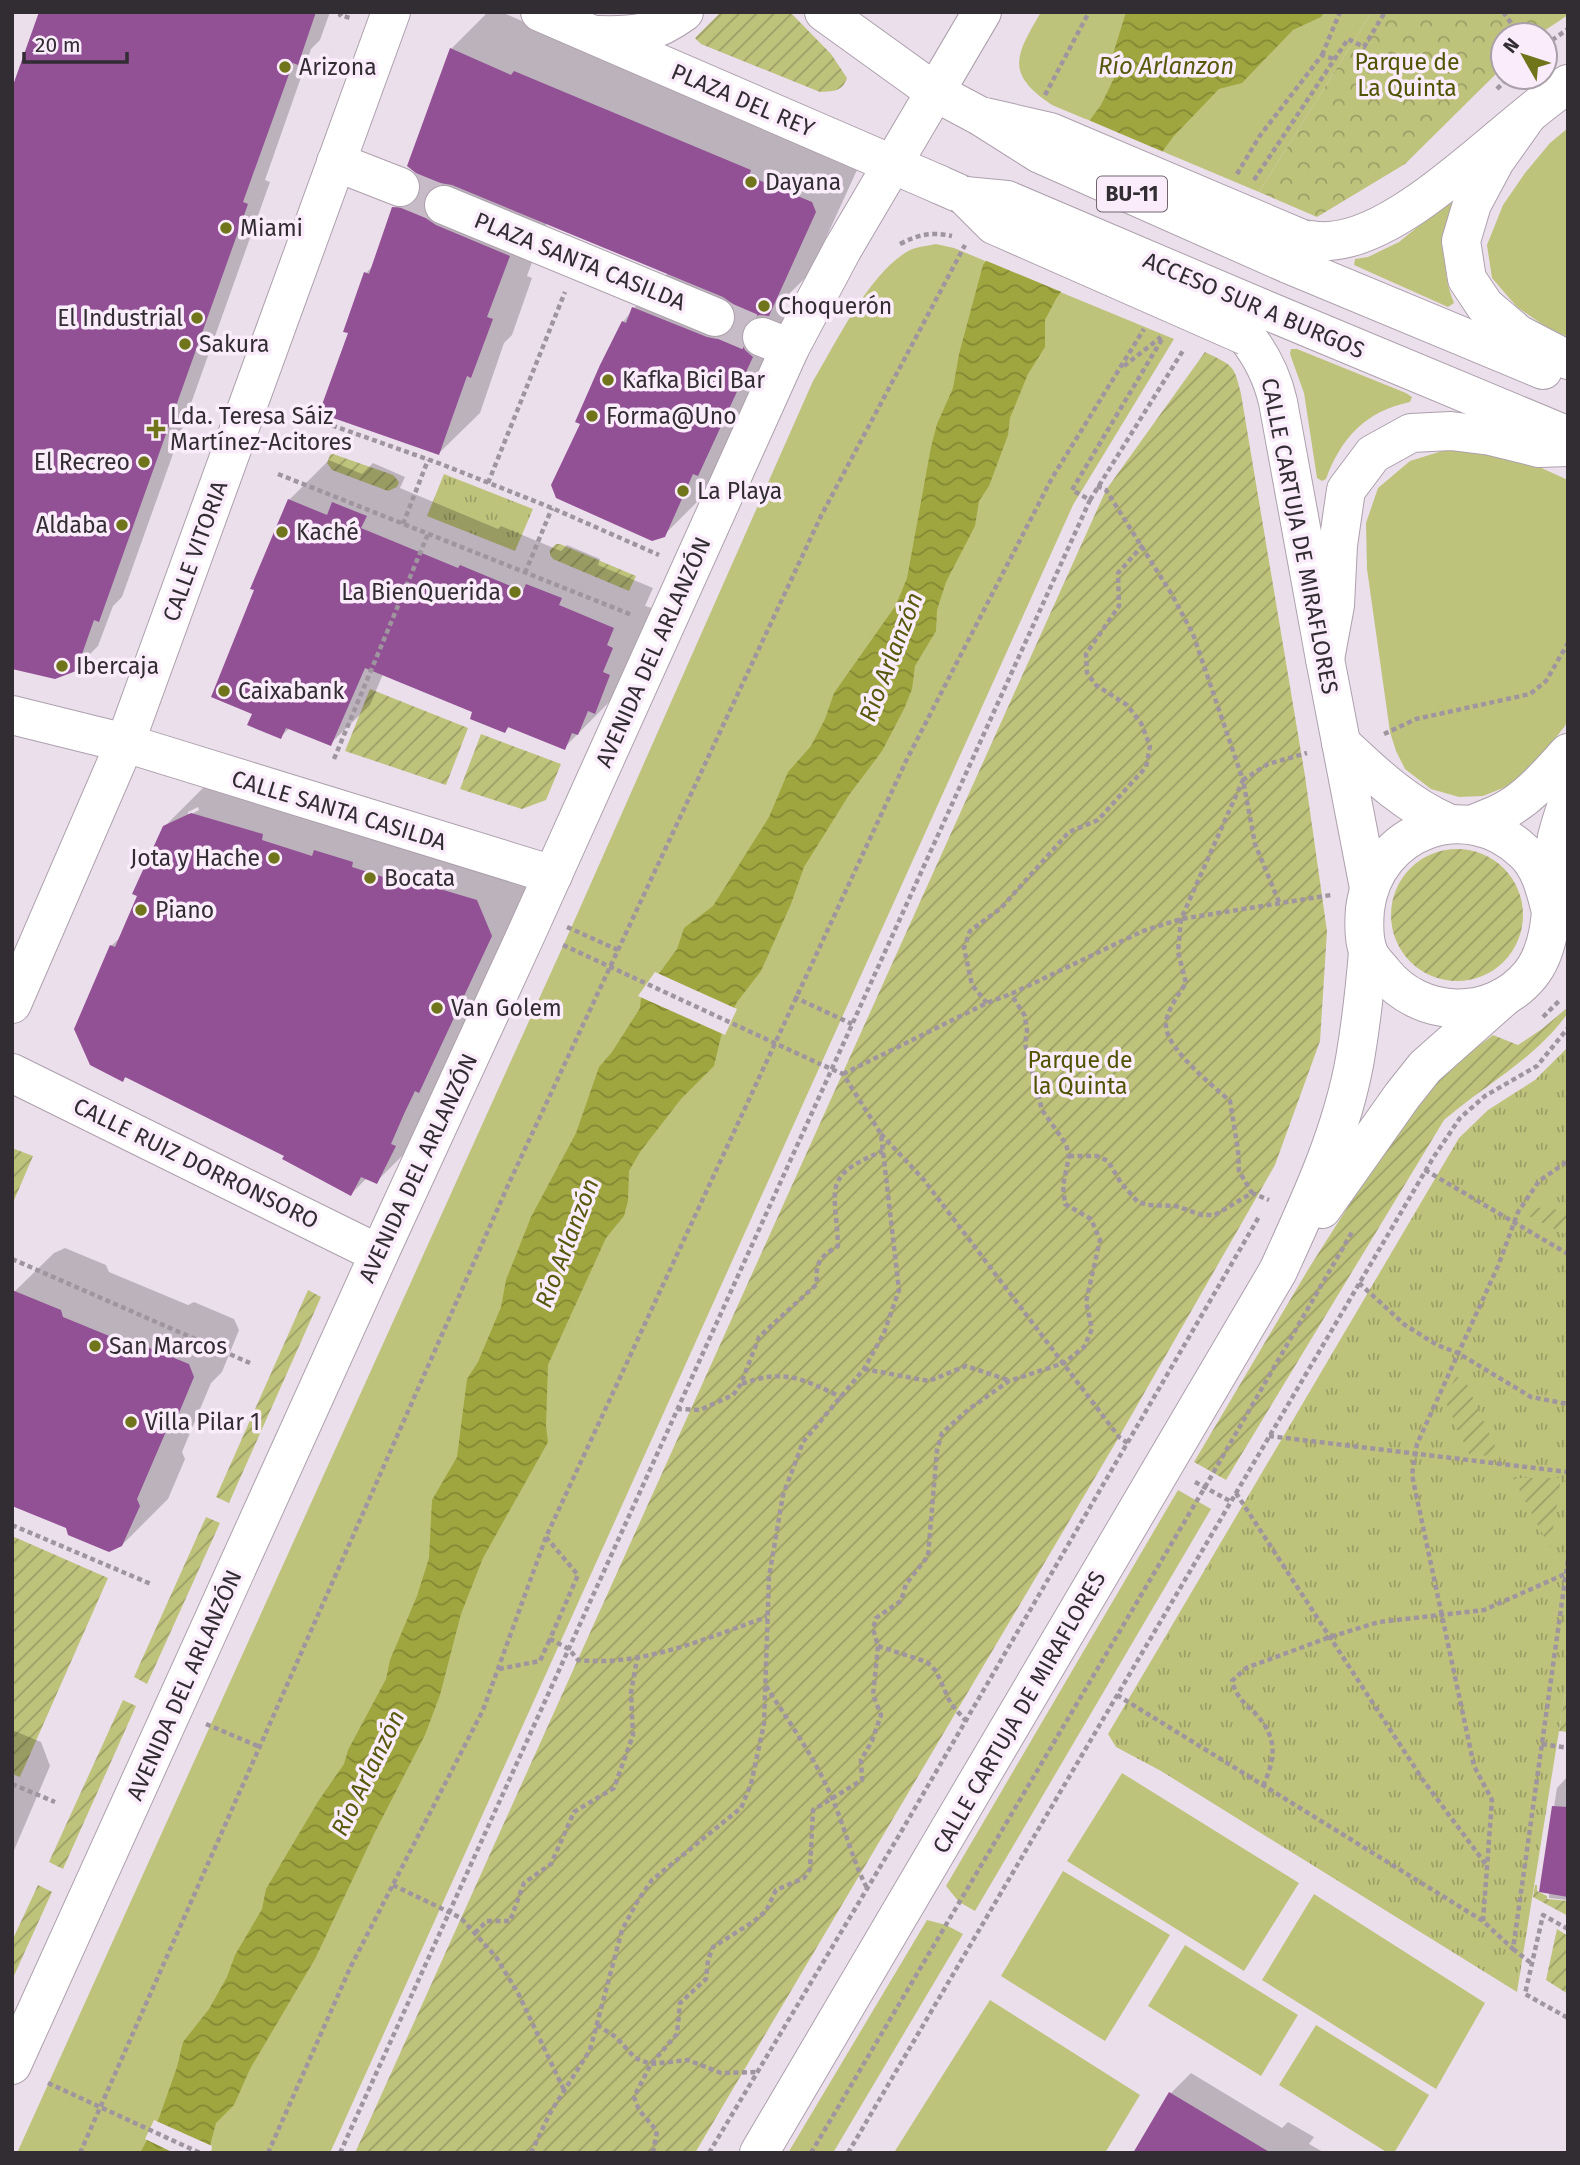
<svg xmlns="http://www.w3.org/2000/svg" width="1580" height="2165" viewBox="0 0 1580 2165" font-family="'Fira Sans',sans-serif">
  <defs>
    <pattern id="forest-crowns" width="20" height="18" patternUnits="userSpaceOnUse" patternTransform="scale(1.75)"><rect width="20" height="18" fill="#bec37c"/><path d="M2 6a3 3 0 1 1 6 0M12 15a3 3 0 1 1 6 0" fill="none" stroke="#9b9f66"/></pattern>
    <pattern id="park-tufts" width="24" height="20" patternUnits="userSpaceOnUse" patternTransform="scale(1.75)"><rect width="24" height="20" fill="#bec37c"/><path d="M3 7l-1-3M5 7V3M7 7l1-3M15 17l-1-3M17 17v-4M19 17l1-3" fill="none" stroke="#9b9f66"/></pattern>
    <pattern id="garden-furrows" width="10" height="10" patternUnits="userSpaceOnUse" patternTransform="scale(1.75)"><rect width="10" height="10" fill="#bec37c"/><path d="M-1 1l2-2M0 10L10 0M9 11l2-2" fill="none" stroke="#9b9f66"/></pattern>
    <pattern id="water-waves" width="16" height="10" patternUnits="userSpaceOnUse" patternTransform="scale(1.75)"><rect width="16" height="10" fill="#a0a63f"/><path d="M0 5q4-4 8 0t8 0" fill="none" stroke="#838835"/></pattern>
  </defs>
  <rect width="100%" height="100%" fill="#ecdfec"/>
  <g fill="#bec37c">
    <path d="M1041,12h331l-113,180 -207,-87c-47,-31 -37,-49 -11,-93z"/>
    <path d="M1568,128v209l-22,-10 -29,-20 -25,-29 -5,-33 16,-40 22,-32 25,-30z"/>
    <path d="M1452,199l2,2c-8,38 -15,65 0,102l-6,4 -94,-42 1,-6 13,-2 31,-15z"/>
    <path d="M936,244l18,4 220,91 -101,166 -743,1648h-313l555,-1227 241,-545c23,-38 55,-105 92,-128 8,-6 21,-7 31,-9z"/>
    <path d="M1291,349h6l109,44 6,4 -2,5c-44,9 -69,36 -84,77l-4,2 -5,-3 -13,-85 -14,-39z"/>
    <path d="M1488,450l49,16 31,14v240l-3,6 -34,43 -23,17 -25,10 -24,1 -28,-8 -26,-20 -9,-18 -6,-19 -23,-163 -1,-46 12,-35 32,-27 32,-10z"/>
    <path d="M1178,1490l33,19 -236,402 -16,-9 -13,-16z"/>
    <path d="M1122,1773l177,110 -55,88 -177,-110z"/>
    <path d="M1063,1871l107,64 -65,106 -104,-65z"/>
    <path d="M1314,1894l171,109 -49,86 -174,-109z"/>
    <path d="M927,1920l19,5 17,9 -130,219h-45z"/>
    <path d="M1185,1945l113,70 -37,61 -113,-70z"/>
    <path d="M990,2000l150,95 -35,58 -210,-2z"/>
    <path d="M1316,2025l113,70 -35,58h-6l-109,-68z"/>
  </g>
  <path fill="url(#forest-crowns)" d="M1372,12h196v3l-30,20h-35v32l-98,97 -88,53 -58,-25z"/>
  <g fill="url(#park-tufts)">
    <path d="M444,474l89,35 -18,42 -88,-35z"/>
    <path d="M1568,1047v628l-51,317 -356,-221 -45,-24 -8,-13 351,-596 29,-28 47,-30z"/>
  </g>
  <g fill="url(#garden-furrows)">
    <path d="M721,12h69l41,42 16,24c-5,14 -14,13 -27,14l-119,-48 -6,-6z"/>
    <path d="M1205,352c28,14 29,12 36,42l64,382 22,155 -7,110 -45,124 -156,272 -424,716h-340l751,-1663z"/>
    <path d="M333,454l60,21 6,7 -2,5 -9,4 -56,-21 -5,-7 3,-8z"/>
    <path d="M556,544h4l76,32 -7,15 -76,-32 -3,-4v-5z"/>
    <path d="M370,689l98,39 -22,57 -101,-34z"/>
    <path d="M481,734l80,30 -15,36 -24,9 -62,-20z"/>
    <circle cx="1457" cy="915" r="66"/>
    <path d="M1567,1008l1,5c-33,46 -82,71 -124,107l-218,360 -32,-18 115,-194 49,-77 62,-90 32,-35 41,-31 25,10 24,-16z"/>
    <path d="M12,1148l21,8 -21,49z"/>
    <path d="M1534,1207l34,4v25l-39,-20z"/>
    <path d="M308,1290l13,7 -92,206 -13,-6z"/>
    <path d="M1456,1377l8,1 36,79 -31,-3 -25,-56z"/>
    <path d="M1513,1478h48l-11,70z"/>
    <path d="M206,1517l14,6 -73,161 -13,-7z"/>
    <path d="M12,1536l96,42 -88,199 -8,-3z"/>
    <path d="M1568,1675v57l-9,-1z"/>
    <path d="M123,1700l13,6 -73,163 -14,-7z"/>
    <path d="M38,1885l14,7 -40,88v-39z"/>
    <path d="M1535,1885h2v6l10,5v3l21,2v15l-35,-19z"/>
    <path d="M1557,1929l11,7v58l-22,-14z"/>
  </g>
  <path fill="url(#water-waves)" d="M1126,12h199l-4,5 -28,13 -51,53 -23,6 -46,48 -117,162 -11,21v27l-17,27 -18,44 -2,17 -19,51 -10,15 -4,25 -29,56 -9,28 -1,21 -21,35 -3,23 -8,20 -22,42 -33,44 -45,72 -13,37 -30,67 -24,31 -15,30 -8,34 -33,33 -41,53 -11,19 -1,30 -4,15 -18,22 -58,127 -2,61 2,16 -65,116 -22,56 -21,81 -15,40 -50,97 -60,127 -65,110 -16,36 -18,18 -8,30h-68l19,-35 18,-51 6,-25 26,-33 18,-32 8,-22 27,-46 4,-20 53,-89 25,-36 4,-14 38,-71 4,-19 27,-64 12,-38 3,-58 25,-43 10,-78 11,-17 23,-55 5,-27 25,-63 45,-84 23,-66 13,-15 28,-44 1,-10 36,-49 7,-21 29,-22 56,-89 19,-45 23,-26 14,-27 9,-26 62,-88 11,-27 24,-131 6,-23 16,-36 6,-34 24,-89 118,-160 13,-27 -1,-24z"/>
  <g fill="#ecdfec">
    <path d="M1086,119l80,34 -102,140 -82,-34z"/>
    <path d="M655,972l82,37 -12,26 -87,-39z"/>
    <path d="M154,2120l58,26 -1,7h-37l-29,-14z"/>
  </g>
  <g fill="#0003" fill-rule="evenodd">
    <path d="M41,12h289l-10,28 -9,9 -46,131 5,2 -148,415 -9,9 -15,40 -23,23z"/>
    <path d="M488,12h13l351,149 5,9 -47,103 -28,28 3,8 8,6 -88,179 -41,41 -81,-112 40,-101 11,-14 35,-36 -122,-50 -20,54 5,2 -20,57 -8,8 -24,70 -41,40 -88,-121 15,-59 8,-8 20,-57 28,-28 29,-131z"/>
    <path d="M329,460l33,14 11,-11 32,14 -5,11 98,41 3,-3 60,25 6,-6 33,14 -2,6 55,23 -8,18 7,2 -35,86 -53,54 -54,-22 -5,5 -31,-20 -91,-37 -13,31 -40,39 -40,-16 -10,9 -26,-24 35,-213z"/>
    <path d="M230,776l285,86 14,35 -115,247 -38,38 -9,-4 -16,16 -65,-39 -159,-79 -4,4 -12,-134 11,-10 42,-109 39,-39zM198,807l1,3 -11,6v-4z"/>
    <path d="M65,1248l41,17 3,7 79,33 6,-3 40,17 5,11 -17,42 -11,11 -29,69 3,7 -17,40 -46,46 -110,-251 42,-41z"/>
    <path d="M12,1730l29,12 9,24 -38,89z"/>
    <path d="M1568,1776v124l-19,-2v-6l-8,-2 16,-102z"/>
    <path d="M1191,2073l91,55 6,-6 26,15 -5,7 16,9h-190l36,-60z"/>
  </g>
  <g fill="#925195">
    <path d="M39,12h277l-18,53 -5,-2 -50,139 5,2 -149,418 -5,-2 -18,51 -21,8 -43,-10v-581z"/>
    <path d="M450,48l61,27 3,-4 237,99 -2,6 63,26 4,10 -47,104 -10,-1 -10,5 -7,8 -1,13 4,9 8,7 -55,119 -5,-2 -28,63 -13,4 -96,-43 -5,-13 29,-61 -5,-2 25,-57 22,-44 4,2 6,-16 75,30 10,2 11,-4 7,-9 2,-11 -4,-11 -10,-7 -271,-112 -12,-2 -10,5 -6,8 -2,13 5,10 9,6 74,31 -23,61 6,2 -22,59 -4,-2 -28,79 -120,-42 29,-80 -5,-1 21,-60 5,2 23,-67 12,1 9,-4 8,-10 1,-10 -5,-10 -10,-8z"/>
    <path d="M288,499l39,16 5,-13 35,14 -6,12 97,40 2,-3 63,26 3,-7 36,14 -3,7 55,23 -7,17 6,3 -10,24 7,3 -15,39 -7,-3 -10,24 -6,-2 -7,17 -57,-23 -3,6 -35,-14 2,-7 -107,-44 -34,78 -45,-18 -5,11 -34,-14 5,-11 -41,-17 43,-107 -4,-1z"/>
    <path d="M191,813l72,21 -1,6 50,16 2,-6 39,12 -1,5 50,16 1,-5 74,22 15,36 -73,157 -4,-2 -11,23 -13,30 5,2 -19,38 -16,-7 -10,19 -69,-37 2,-3 -159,-79 -2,5 -33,-17 -16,-36 36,-84 5,2 22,-51 -5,-2 31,-68z"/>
    <path d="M12,1290l49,20 2,7 78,32 6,-2 42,17 5,13 -18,43 -6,2 -33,77 3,7 -18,40 -13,6 -41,-17 -2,-7 -54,-22z"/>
    <path d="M1552,1806l16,1v90l-29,-5z"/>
    <path d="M1169,2092l102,61h-138z"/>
  </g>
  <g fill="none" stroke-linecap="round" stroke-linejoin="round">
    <g stroke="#c7bbc7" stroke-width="38" stroke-dasharray="38 19" stroke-linecap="butt">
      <path d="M400,187l44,18"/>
      <path d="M715,317l47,20"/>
    </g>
    <g stroke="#ada0ad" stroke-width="40">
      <g id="minor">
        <path d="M935,92l47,-80"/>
        <path d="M336,162l64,25"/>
        <path d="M444,205l271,112"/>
        <path d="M762,337l28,11"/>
        <path d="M12,715l113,28 428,132"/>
        <path d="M12,1073l367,181"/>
      </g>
    </g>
    <g stroke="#ada0ad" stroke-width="40">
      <g id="tertiary">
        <path d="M1322,1209l80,-113 23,-29 79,-70"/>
        <path d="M759,2153l519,-882c31,-68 64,-138 77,-212 6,-35 10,-71 13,-107"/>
      </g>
    </g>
    <g stroke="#ada0ad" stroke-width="40">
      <g id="secondary">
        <path d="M1302,239c9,1 18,3 27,2 76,-4 175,-115 239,-157"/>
        <path d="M1246,336c16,20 26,40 32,66l47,257 44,229"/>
        <path d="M1341,743c33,31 65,62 107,80"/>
        <path d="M1471,825c10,-4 21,-8 31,-13 26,-13 47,-38 66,-59"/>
        <path d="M1550,908c-5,-20 -10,-41 -26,-56 -58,-56 -149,-22 -159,57 -1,12 -1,31 3,42 2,7 10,15 15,21 37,47 109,49 147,3 29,-35 19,-96 27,-138 3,-12 7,-24 11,-36"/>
      </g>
    </g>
    <g stroke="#ada0ad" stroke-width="40">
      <g id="primary">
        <path d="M540,12l398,172"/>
        <path d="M824,12l111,80 45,24"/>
        <path d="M599,35c37,1 55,-1 85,-23"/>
        <path d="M892,165l43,-73"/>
      </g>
    </g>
    <g stroke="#ada0ad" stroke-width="40">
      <g id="trunk">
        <path d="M12,1004l113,-261 266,-731"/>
        <path d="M12,2065l367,-811 149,-324 262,-582 52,-98 50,-85"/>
      </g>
    </g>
    <g stroke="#ada0ad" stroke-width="40">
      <g id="motorway">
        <path d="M1527,116l-32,45 -23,43 -11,37 6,38 18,27 33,28 50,26"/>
        <path d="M938,184l27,12"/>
        <path d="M1288,264l255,106"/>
        <path d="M1261,308l305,127"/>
        <path d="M1325,659l10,-54 3,-60 8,-55 27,-36 38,-21 40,-2 40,5 48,12 29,-1"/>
      </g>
    </g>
    <g stroke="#9f959f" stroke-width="4.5" stroke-dasharray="5 3.5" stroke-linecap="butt">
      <path d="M342,12l-2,3 10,3"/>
      <path d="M1503,12l17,23"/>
      <path d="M1545,45l23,-16"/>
      <path d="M1322,55l18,-43"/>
      <path d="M1497,89l12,-12"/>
      <path d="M1045,95l44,-83"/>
      <path d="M1237,174l22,-37 63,-82 12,4"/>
      <path d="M1254,180l94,-141 16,8 21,-35"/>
      <path d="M1124,366l37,-29"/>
      <path d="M300,414l141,50 111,44 107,47"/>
      <path d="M278,474l354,141"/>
      <path d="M488,483l77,-191"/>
      <path d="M1097,486l9,4 65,103 22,41 50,146 -62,139 -3,33 8,31c-8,12 -21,30 -20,44 2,23 47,59 64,74l8,49 1,21 13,22"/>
      <path d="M1090,500l94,-151"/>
      <path d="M403,524l25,-64"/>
      <path d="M525,573l27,-65"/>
      <path d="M1384,734l32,-15 114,-25 16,-13 22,-38"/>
      <path d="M334,759l94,-225"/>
      <path d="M1279,902l-24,-58 -12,-64 25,-16 39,-11"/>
      <path d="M567,927l51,23"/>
      <path d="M794,997l58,27"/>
      <path d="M987,1003l-15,-18 -8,-37 6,-17 31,-23 68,-76 29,-12 48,-53 4,-21 -9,-23 -14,-18 -31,-20 -9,-12 -1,-19 33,-48 -1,-33 25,-28"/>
      <path d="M1543,1017l16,-16"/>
      <path d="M843,1074l144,-71 24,-9 132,-63 38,-12 150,-24"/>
      <path d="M881,1134l43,46 195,257 10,7"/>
      <path d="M1069,1156h28l11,5 13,22 17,19 10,3 28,1 26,9h13l37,-22 17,7"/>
      <path d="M1425,1170l143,84"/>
      <path d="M12,1259l238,104"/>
      <path d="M1359,1283l46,42 32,20 21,8 73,44 37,7"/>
      <path d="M864,1369l65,12 37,-15 42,14"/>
      <path d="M742,1384c41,-16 61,-5 99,13"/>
      <path d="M677,1409l23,1 33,-15 8,-11 18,-47 58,-53c-2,-22 3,-27 21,-38 -2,-59 -18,-69 45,-95"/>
      <path d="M1269,1436l299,36"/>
      <path d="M1195,1482l35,19"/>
      <path d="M1236,1493l187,287 64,86"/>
      <path d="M12,1525l139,59"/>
      <path d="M546,1537l32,38 -28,64 19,10 9,11c65,7 128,-22 189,-43"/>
      <path d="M878,1646l49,16 9,9 15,33 15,17"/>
      <path d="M499,1669l41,-8 10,-22"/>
      <path d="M766,1686c23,36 49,72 66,112 13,29 20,62 35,90"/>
      <path d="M1117,1695l366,226 30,28 55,-390"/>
      <path d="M206,1724l54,23"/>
      <path d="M1542,1744l26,4"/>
      <path d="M12,1784l43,18"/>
      <path d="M1263,1786c13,-29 15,-48 -8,-73 -11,-10 -19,-17 -23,-32l14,-13 84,-31 49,-15 105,-12 81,-36"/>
      <path d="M393,1885l68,33 35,39 22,36 46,97"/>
      <path d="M1483,1921l9,-121 -18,-34 -62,-291 5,-31 81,-178 20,-54 21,-31 29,-20"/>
      <path d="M1568,1929l-25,-14 -18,79 43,24"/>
      <path d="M475,1933l12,-12h23l14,-38 27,-19 23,-52 40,-24 19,-53 -2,-42 6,-34"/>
      <path d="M1513,1949l18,14"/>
      <path d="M597,2025l19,12 19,21 16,6 37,-4 33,13 36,-1"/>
      <path d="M80,2153l429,-970 109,-233 203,-434 144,-271"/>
      <path d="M268,2153l83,-187 132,-256 63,-173 360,-776 146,-283 92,-149"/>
      <path d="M340,2153l750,-1653 -18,-10 90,-151"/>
      <path d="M531,2153l19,-40 40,-63 32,-120 15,-28 15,-22 89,-72 10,-24 13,-60 5,-147 14,-82 20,-53 61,-73 20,-36 15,-43 -18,-156 -38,-60 -23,-10"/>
      <path d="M653,2153l4,-22 -18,-21 -5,-13 17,-33 26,-30 3,-31 26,-24 2,-19 5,-13 40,-25 13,-11 10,-21 28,-12 6,-9 3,-59 49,-30 -1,-20 11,-19 9,-26 -8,-20 5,-49 -5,-17 3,-11 25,-17 5,-17 22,-28 9,-106 5,-17 27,-24 40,-28 55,-18 20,-16 8,-18 -6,-27 14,-62 -9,-21 -26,-15 -2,-18 6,-30 -3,-12 -24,-34 -17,-66 2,-13 -2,-15 -14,-22"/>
      <path d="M709,2153l192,-321 359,-617"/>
      <path d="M811,2153l394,-666 147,-255"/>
      <path d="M848,2153l585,-995 27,-40 25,-22 52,-30 31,-38"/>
    </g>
    <use href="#minor" stroke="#fff" stroke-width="38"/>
    <use href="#tertiary" stroke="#fff" stroke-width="38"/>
    <use href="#secondary" stroke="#fff" stroke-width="38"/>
    <use href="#primary" stroke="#fff" stroke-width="38"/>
    <use href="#trunk" stroke="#fff" stroke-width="38"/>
    <use href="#motorway" stroke="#fff" stroke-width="38"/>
    <g stroke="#ada0ad" stroke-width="40" stroke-linecap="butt">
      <path id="secondary-bridge" d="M985,117l65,15 252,107"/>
    </g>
    <g stroke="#ada0ad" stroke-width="40" stroke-linecap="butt">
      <g id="motorway-bridge">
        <path d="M980,116l60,38 248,110"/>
        <path d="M965,196l42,4 254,108"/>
        <path d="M965,196l29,29 252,111"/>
      </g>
    </g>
    <g stroke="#9f959f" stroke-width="4.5" stroke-dasharray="5 3.5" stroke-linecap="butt">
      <path d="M900,244c19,-10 32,-12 52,-8"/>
      <path d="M563,945l257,119"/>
      <path d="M48,2083l152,70"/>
    </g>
    <use href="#secondary-bridge" stroke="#fff" stroke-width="38"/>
    <use href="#motorway-bridge" stroke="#fff" stroke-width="38"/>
  </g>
  <g fill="#70741b" stroke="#faecfa" stroke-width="2.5">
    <circle cx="285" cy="67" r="7"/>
    <circle cx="751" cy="182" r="7"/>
    <circle cx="226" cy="228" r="7"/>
    <circle cx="764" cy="306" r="7"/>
    <circle cx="197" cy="318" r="7"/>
    <circle cx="185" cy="344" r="7"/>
    <circle cx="608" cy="380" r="7"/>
    <circle cx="592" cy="416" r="7"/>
    <path d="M152.5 418.5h7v7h7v7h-7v7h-7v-7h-7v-7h7z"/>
    <circle cx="144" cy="462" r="7"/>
    <circle cx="683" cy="491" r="7"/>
    <circle cx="122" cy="525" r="7"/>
    <circle cx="282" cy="532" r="7"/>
    <circle cx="515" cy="592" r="7"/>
    <circle cx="62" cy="666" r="7"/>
    <circle cx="224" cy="691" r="7"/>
    <circle cx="274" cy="858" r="7"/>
    <circle cx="370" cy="878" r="7"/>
    <circle cx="141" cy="910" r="7"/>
    <circle cx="437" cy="1008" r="7"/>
    <circle cx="95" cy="1346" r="7"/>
    <circle cx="131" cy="1422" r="7"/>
  </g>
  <g text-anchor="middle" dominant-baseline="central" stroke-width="7" stroke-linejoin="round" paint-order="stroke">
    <rect fill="#faecfa" stroke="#6e666e" stroke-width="2" x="1097" y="176.5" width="70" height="35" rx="5"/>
    <g font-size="21" font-weight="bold" fill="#322d32">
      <text x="1132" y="194">BU-11</text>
    </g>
    <g font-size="23" fill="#505301" stroke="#faecfa">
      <text x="1407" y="62">Parque de<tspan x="1407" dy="26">La Quinta</tspan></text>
      <text x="1080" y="1060">Parque de<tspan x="1080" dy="26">la Quinta</tspan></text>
    </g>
    <g font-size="23" fill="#322d32" stroke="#faecfa" text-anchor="start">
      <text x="299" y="67">Arizona</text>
      <text x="765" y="182">Dayana</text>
      <text x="240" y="228">Miami</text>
      <text x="778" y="306">Choquerón</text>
      <text x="183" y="318" text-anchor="end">El Industrial</text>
      <text x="199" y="344">Sakura</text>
      <text x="622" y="380">Kafka Bici Bar</text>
      <text x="170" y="416">Lda. Teresa Sáiz<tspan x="170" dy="26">Martínez-Acitores</tspan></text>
      <text x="606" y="416">Forma@Uno</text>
      <text x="130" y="462" text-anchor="end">El Recreo</text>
      <text x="697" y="491">La Playa</text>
      <text x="108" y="525" text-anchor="end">Aldaba</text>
      <text x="296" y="532">Kaché</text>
      <text x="501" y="592" text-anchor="end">La BienQuerida</text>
      <text x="76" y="666">Ibercaja</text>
      <text x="238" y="691">Caixabank</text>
      <text x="260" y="858" text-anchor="end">Jota y Hache</text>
      <text x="384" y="878">Bocata</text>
      <text x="155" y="910">Piano</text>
      <text x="451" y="1008">Van Golem</text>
      <text x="109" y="1346">San Marcos</text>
      <text x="145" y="1422">Villa Pilar 1</text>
    </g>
    <g font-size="23" fill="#322d32" stroke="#faecfa">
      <text transform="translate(743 100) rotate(23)">PLAZA DEL REY</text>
      <text transform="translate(580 261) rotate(22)">PLAZA SANTA CASILDA</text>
      <text transform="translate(1254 305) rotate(23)">ACCESO SUR A BURGOS</text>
      <text transform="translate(1300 536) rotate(79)">CALLE CARTUJA DE MIRAFLORES</text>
      <text transform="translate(195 551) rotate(-70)">CALLE VITORIA</text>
      <text transform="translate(653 652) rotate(-66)">AVENIDA DEL ARLANZÓN</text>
      <text transform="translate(339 810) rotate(17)">CALLE SANTA CASILDA</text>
      <text transform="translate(196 1163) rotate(26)">CALLE RUIZ DORRONSORO</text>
      <text transform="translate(418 1168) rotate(-65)">AVENIDA DEL ARLANZÓN</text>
      <text transform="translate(184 1685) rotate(-66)">AVENIDA DEL ARLANZÓN</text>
      <text transform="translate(1019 1712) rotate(-60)">CALLE CARTUJA DE MIRAFLORES</text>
    </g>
    <g font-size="24" font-style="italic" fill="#575a0d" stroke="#faecfa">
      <text x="1166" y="66">Río Arlanzon</text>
      <text transform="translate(891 657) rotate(-69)">Río Arlanzón</text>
      <text transform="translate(567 1243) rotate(-69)">Río Arlanzón</text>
      <text transform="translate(368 1773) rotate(-64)">Río Arlanzón</text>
    </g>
  </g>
  <rect width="1580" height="2165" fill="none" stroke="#322d32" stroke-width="28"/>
  <g transform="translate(1524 56) rotate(309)"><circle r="33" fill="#faecfa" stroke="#aaa0aa" stroke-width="2"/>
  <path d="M0-5L12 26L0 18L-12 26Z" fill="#70741b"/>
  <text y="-10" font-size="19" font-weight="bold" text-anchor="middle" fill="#322d32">N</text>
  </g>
  <path d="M24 52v10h103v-10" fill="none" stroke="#322d32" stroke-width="3.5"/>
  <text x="35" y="52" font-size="21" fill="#322d32" stroke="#faecfa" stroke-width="5" paint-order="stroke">20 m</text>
</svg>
